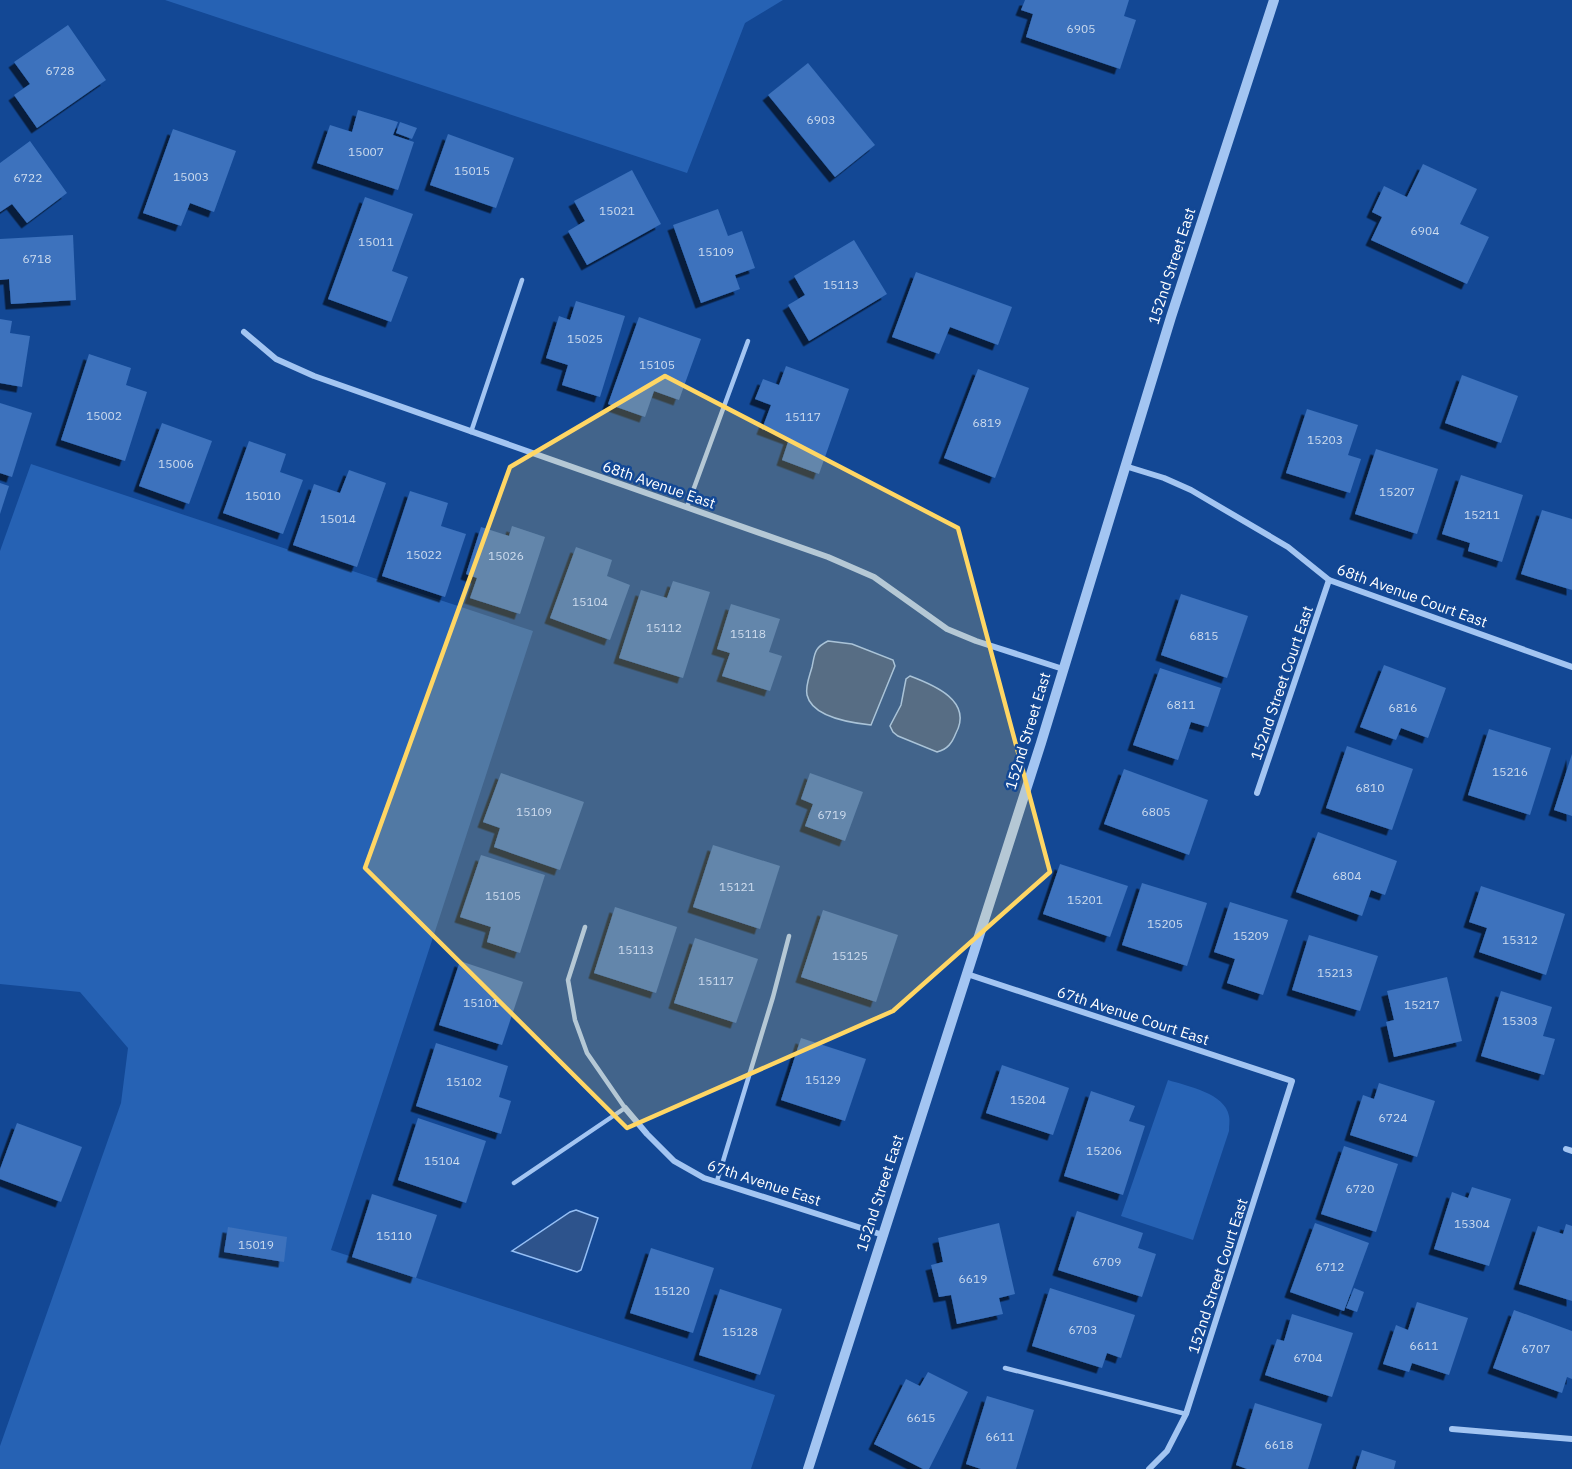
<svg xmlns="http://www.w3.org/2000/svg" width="1572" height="1469" font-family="'IBM Plex Sans',sans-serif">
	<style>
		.green { fill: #2662b4 }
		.water { fill: #2d538c; stroke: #95bff5; stroke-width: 1.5 }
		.building { fill: #3c72bd; filter: url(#shadow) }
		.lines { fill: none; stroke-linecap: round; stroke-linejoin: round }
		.service { stroke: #a3c5f2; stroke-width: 4.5 }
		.minor { stroke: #a3c5f2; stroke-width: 6 }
		.tertiary { stroke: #a3c5f2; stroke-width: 10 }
		.marked { fill: #ffd664; fill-opacity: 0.2; stroke: #ffd664; stroke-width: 4.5; stroke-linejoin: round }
		.labels { text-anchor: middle; stroke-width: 5; stroke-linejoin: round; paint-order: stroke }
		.number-label { font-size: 12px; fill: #cedcee }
		.street-label { font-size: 15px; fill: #fff; stroke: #134895 }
	</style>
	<defs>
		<filter id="shadow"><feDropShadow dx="-5.5" dy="5.5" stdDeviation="0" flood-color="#0009"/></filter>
	</defs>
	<rect width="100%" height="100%" fill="#134895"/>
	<g class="green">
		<polygon points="165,0 783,0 745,23 687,173"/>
		<polygon points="31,464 533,631 331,1250 775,1395 751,1469 0,1469 0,1446 121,1103 128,1048 80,992 0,984 0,551"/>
		<path d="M1168,1080C1187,1086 1225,1093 1229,1116C1230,1120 1229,1126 1229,1131L1193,1240L1121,1216Z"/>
	</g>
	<g class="water">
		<path d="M828,641L852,644L893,660L895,666L871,725C852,723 812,717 807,695C805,686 810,675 812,667C815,653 814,648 828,641Z"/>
		<path d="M910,676C934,685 973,701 956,733C952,743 948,749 937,752L898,736L893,732L890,726L901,705L906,679Z"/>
		<polygon points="576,1210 598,1218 581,1270 577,1272 512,1251 570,1212"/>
	</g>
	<g class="building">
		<polygon points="1025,0 1129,0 1124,16 1136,20 1120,69 1026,37 1033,14 1021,10"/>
		<polygon points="68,25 106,80 37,128 14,95 30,84 14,62"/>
		<polygon points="808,63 875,145 835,177 768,95"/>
		<polygon points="358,110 398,122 393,135 414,142 398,190 317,163 330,125 352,132"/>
		<polygon points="400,122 417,128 412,139 396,133"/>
		<polygon points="173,129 236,151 214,212 190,203 181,226 143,213"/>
		<polygon points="448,134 514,158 496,208 430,185"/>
		<polygon points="30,141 67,193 27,223 12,204 0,212 0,163"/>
		<polygon points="1423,164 1477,189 1460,224 1489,237 1467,284 1371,240 1382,217 1372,212 1384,186 1407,197"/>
		<polygon points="632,170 661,224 587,265 568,231 585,221 574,201"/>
		<polygon points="365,197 413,214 392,271 408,277 391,322 328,299"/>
		<polygon points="718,209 728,236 742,231 755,268 735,275 740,289 701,303 673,225"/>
		<polygon points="73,235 76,300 11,304 9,279 0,280 0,239"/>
		<polygon points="854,240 887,294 809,341 788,305 805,295 794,276"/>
		<polygon points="916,272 1012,307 998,345 950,327 939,354 892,337"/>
		<polygon points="576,301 625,316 600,397 562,385 568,365 546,358 559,316 570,320"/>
		<polygon points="639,317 701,339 679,400 654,391 645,417 608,404"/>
		<polygon points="0,319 12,321 10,333 30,336 22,387 0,383"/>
		<polygon points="89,354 131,368 126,385 147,392 125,461 61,440"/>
		<polygon points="786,366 849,389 819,474 782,460 789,439 762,429 771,405 755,399 763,379 779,385"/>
		<polygon points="978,369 1029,388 995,478 944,458"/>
		<polygon points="1462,375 1518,396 1501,443 1445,423"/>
		<polygon points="0,403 32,413 12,477 0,473"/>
		<polygon points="1307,409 1358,425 1348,455 1361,459 1350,493 1286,473"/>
		<polygon points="162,423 212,441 189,504 139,486"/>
		<polygon points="249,441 286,454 280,472 303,480 283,534 223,513"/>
		<polygon points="1376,449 1438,469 1417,534 1355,514"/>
		<polygon points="349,470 386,483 357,567 293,545 314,484 340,493"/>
		<polygon points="1461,475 1523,495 1502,562 1468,551 1470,543 1442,534"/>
		<polygon points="0,483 9,486 0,514"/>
		<polygon points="410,491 448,503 441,526 466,534 445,597 382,576"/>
		<polygon points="1542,510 1572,519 1572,590 1521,574"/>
		<polygon points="512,526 545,537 520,614 470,598 477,578 466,574 481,527 509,536"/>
		<polygon points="576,547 612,560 607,576 630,585 610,640 550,618"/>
		<polygon points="673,581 710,592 683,678 619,658 641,590 667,598"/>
		<polygon points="1181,594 1248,616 1227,678 1161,655"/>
		<polygon points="731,604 780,619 769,652 782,656 770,691 722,676 730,653 717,649"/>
		<polygon points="1384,665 1446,688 1428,738 1401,728 1396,740 1360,727"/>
		<polygon points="1160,668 1221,688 1208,727 1191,722 1178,760 1133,745"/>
		<polygon points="1489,729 1551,748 1530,815 1468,795"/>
		<polygon points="1347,746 1413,769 1392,830 1326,808"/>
		<polygon points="1572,754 1572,816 1554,810"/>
		<polygon points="1124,769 1208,800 1189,855 1104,824"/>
		<polygon points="501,773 584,802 560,870 494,847 500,828 483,822"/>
		<polygon points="810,773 863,792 845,841 805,826 813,804 801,799"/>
		<polygon points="1318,832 1397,861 1385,895 1371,890 1362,916 1296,892"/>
		<polygon points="713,845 780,866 760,929 693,907"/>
		<polygon points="481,855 545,875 520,953 487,942 491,927 460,917"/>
		<polygon points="1060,864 1128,886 1110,937 1043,914"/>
		<polygon points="1142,883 1207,903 1187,966 1122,945"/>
		<polygon points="1481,886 1565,914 1546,975 1479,952 1487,928 1469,922"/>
		<polygon points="1230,902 1288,920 1263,995 1227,983 1235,959 1214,952"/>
		<polygon points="615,907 677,927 656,993 594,973"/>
		<polygon points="823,910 898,935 876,1002 801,977"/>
		<polygon points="1309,935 1378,956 1360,1011 1292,990"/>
		<polygon points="695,938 758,959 736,1023 674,1003"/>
		<polygon points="460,961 523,982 502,1045 439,1025"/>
		<polygon points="1447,977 1462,1041 1394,1057 1386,1022 1394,1020 1387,991"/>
		<polygon points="1501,991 1552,1007 1543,1036 1555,1039 1544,1075 1481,1056"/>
		<polygon points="801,1038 866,1059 845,1121 781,1100"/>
		<polygon points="436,1043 508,1066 499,1097 511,1101 501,1134 416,1106"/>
		<polygon points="1002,1065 1069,1088 1053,1135 986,1113"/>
		<polygon points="1379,1083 1435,1101 1417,1157 1350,1135 1363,1095 1374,1099"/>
		<polygon points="1091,1091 1135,1106 1129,1121 1145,1126 1123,1195 1064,1176"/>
		<polygon points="418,1118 486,1141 466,1203 398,1180"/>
		<polygon points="17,1123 82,1147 61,1202 0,1179 0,1169"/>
		<polygon points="1344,1146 1398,1164 1376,1232 1321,1214"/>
		<polygon points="1472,1187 1511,1199 1489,1266 1434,1249 1452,1192 1468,1198"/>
		<polygon points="372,1194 437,1215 416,1278 352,1257"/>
		<polygon points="1077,1211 1143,1233 1138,1248 1156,1254 1142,1297 1058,1270"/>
		<polygon points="999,1223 1015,1294 999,1298 1003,1314 957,1324 951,1295 939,1297 931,1265 943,1262 938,1238"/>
		<polygon points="1315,1223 1369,1243 1344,1311 1290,1292"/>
		<polygon points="1566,1224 1572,1226 1572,1301 1519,1284 1538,1226 1563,1234"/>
		<polygon points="228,1227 287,1237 284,1262 224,1252"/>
		<polygon points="651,1248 714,1268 693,1333 630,1313"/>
		<polygon points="1050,1288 1135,1315 1121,1358 1107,1353 1102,1368 1032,1346"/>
		<polygon points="1354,1288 1364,1292 1357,1312 1346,1308"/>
		<polygon points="720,1289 782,1309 760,1375 699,1355"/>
		<polygon points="1417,1302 1468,1318 1449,1375 1412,1363 1409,1372 1383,1364 1396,1325 1408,1330"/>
		<polygon points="1514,1310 1572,1331 1572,1379 1567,1377 1562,1393 1493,1368"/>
		<polygon points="1292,1314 1353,1333 1332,1397 1265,1375 1277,1339 1284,1341"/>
		<polygon points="928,1372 968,1392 929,1469 923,1469 874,1444 906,1379 920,1386"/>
		<polygon points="987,1396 1034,1410 1016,1469 981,1469 966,1464"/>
		<polygon points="1255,1403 1322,1424 1308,1469 1247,1469 1236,1465"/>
		<polygon points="1362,1450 1396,1461 1394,1469 1356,1469"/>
	</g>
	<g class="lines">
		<g class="service">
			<polyline points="471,432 522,280"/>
			<polyline points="687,507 748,341"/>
			<polyline points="717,1181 773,997 789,936"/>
			<polyline points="514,1183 625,1108 587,1053 575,1020 568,980 585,927"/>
			<polyline points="1005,1368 1186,1414"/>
		</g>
		<g class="minor">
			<polyline points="244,332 276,359 314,376 828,557 874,577 947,629 976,641 1063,669"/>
			<polyline points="1125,466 1164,478 1191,490 1288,547 1329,580 1572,667"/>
			<polyline points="1257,793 1329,580"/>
			<polyline points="967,974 1292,1081 1186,1414 1167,1451 1149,1469"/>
			<polyline points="625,1108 647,1134 674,1161 704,1178 883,1235"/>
			<polyline points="1566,1149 1572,1151"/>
			<polyline points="1452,1429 1572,1439"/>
		</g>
		<polyline class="tertiary" points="808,1469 1041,743 1171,317 1274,0"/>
	</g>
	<path class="marked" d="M665,376L958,528L1050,872L893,1011L627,1128L365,868L510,467Z"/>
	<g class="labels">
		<g class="number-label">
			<text x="1081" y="33">6905</text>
			<text x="60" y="75">6728</text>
			<text x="821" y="124">6903</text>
			<text x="366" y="156">15007</text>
			<text x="472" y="175">15015</text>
			<text x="191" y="181">15003</text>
			<text x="28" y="182">6722</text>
			<text x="617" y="215">15021</text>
			<text x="1425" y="235">6904</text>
			<text x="376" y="246">15011</text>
			<text x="716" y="256">15109</text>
			<text x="37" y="263">6718</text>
			<text x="841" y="289">15113</text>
			<text x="585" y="343">15025</text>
			<text x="657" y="369">15105</text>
			<text x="104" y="420">15002</text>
			<text x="803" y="421">15117</text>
			<text x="987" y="427">6819</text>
			<text x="1325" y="444">15203</text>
			<text x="176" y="468">15006</text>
			<text x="1397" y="496">15207</text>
			<text x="263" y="500">15010</text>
			<text x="1482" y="519">15211</text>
			<text x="338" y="523">15014</text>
			<text x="424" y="559">15022</text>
			<text x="506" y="560">15026</text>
			<text x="590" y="606">15104</text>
			<text x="664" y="632">15112</text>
			<text x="748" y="638">15118</text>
			<text x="1204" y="640">6815</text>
			<text x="1181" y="709">6811</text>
			<text x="1403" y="712">6816</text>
			<text x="1510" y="776">15216</text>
			<text x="1370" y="792">6810</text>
			<text x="534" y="816">15109</text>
			<text x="1156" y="816">6805</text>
			<text x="832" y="819">6719</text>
			<text x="1347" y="880">6804</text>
			<text x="737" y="891">15121</text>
			<text x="503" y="900">15105</text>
			<text x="1085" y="904">15201</text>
			<text x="1165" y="928">15205</text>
			<text x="1251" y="940">15209</text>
			<text x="1520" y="944">15312</text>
			<text x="636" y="954">15113</text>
			<text x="850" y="960">15125</text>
			<text x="1335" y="977">15213</text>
			<text x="716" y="985">15117</text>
			<text x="481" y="1007">15101</text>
			<text x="1422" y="1009">15217</text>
			<text x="1520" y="1025">15303</text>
			<text x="823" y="1084">15129</text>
			<text x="464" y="1086">15102</text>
			<text x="1028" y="1104">15204</text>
			<text x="1393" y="1122">6724</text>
			<text x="1104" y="1155">15206</text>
			<text x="442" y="1165">15104</text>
			<text x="1360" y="1193">6720</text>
			<text x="1472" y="1228">15304</text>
			<text x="394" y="1240">15110</text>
			<text x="256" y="1249">15019</text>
			<text x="1107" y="1266">6709</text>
			<text x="1330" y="1271">6712</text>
			<text x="973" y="1283">6619</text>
			<text x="672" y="1295">15120</text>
			<text x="1083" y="1334">6703</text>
			<text x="740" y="1336">15128</text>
			<text x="1424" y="1350">6611</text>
			<text x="1536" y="1353">6707</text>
			<text x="1308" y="1362">6704</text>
			<text x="921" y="1422">6615</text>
			<text x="1000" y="1441">6611</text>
			<text x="1279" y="1449">6618</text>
		</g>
		<g class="street-label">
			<text transform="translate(1172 266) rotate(-72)" y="5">152nd Street East</text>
			<text transform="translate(659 485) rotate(19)" y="5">68th Avenue East</text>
			<text transform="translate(1412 596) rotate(20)" y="5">68th Avenue Court East</text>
			<text transform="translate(1282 683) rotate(-71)" y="5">152nd Street Court East</text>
			<text transform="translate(1028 731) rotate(-73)" y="5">152nd Street East</text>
			<text transform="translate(1133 1016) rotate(18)" y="5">67th Avenue Court East</text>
			<text transform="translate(764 1183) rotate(18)" y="5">67th Avenue East</text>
			<text transform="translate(880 1193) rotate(-72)" y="5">152nd Street East</text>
			<text transform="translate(1218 1276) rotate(-72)" y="5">152nd Street Court East</text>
		</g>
	</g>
</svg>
